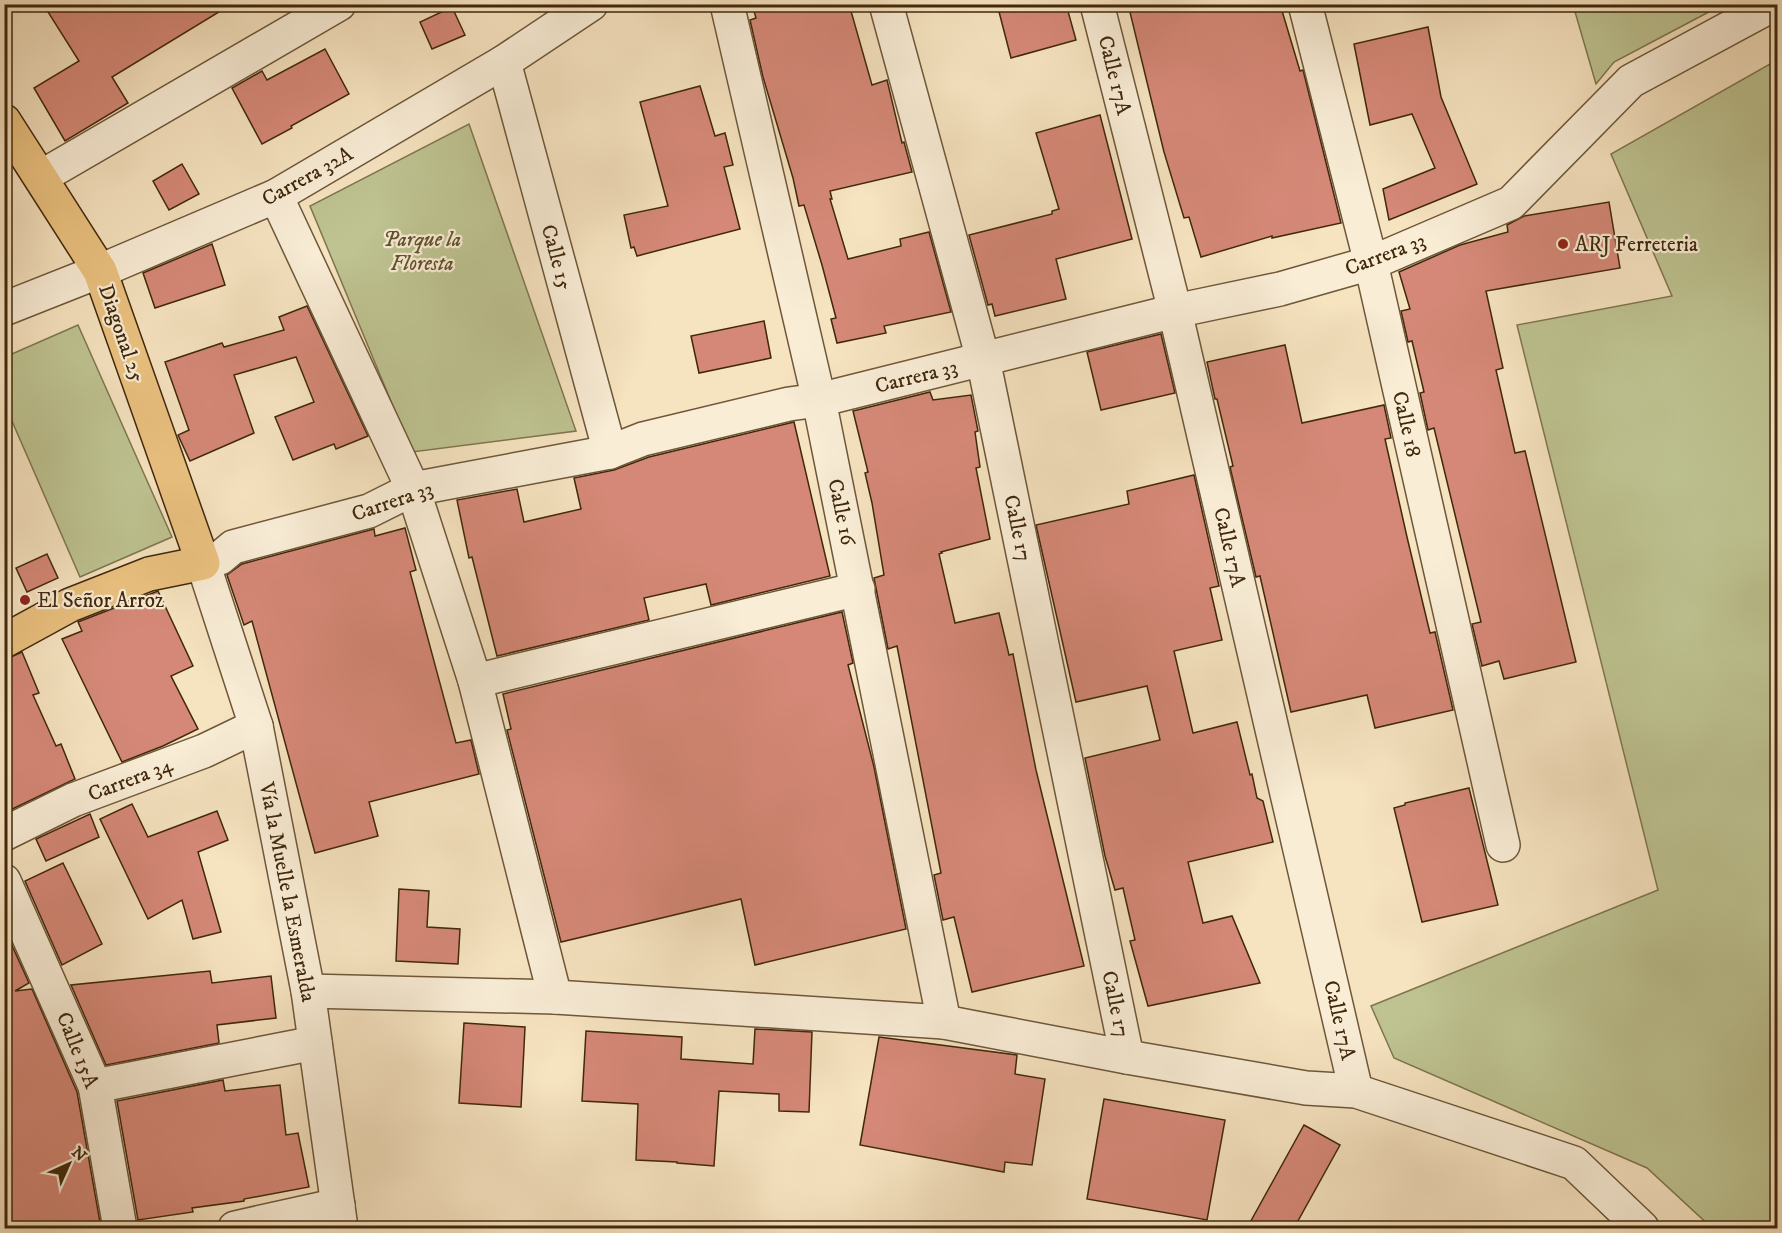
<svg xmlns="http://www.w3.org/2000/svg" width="1782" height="1233" font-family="'IM FELL DW Pica',serif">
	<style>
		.green { fill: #bec391; stroke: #7f764e; stroke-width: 1.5 }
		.building { fill: #d58877; stroke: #40280c; stroke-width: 1.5 }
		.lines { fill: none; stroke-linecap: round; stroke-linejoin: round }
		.minor-casing { stroke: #6e5739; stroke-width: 36 }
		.major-casing { stroke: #40280c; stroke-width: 36 }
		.minor { stroke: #f9edd6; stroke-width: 33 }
		.major { stroke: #ebc280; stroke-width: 33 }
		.poi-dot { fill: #8f2418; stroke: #f9edd6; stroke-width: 2 }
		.labels { text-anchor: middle; stroke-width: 4.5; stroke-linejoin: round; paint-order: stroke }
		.street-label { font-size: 21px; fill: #40280c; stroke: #f9edd6 }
		.park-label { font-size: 21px; font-style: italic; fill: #604f2d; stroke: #f9edd6 }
		.poi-label { font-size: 21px; fill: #40280c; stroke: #f9edd6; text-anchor: start }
	</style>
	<rect width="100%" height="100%" fill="#f6e3c0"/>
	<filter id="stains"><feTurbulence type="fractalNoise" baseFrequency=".00333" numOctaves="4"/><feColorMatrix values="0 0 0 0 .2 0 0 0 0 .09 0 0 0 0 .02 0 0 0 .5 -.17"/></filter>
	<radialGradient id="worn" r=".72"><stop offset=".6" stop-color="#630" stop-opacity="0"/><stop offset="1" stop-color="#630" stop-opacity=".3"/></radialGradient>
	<g class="green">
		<polygon points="1573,5 1573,4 1722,5 1614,62 1596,84"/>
		<polygon points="1777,60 1777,1228 1712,1228 1647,1168 1394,1058 1371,1006 1658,890 1517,325 1672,296 1611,154"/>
		<polygon points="469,124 576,431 412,452 310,206"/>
		<polygon points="78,325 172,537 80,577 5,405 5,357"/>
	</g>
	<g class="building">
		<polygon points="43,4 232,4 112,77 128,103 65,141 34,88 79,61"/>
		<polygon points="752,4 849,4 872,85 887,80 902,143 904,142 912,172 830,191 832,199 830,199 848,259 901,246 900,239 929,232 951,312 884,326 886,333 837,343 831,319 836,318 822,265 804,205 799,206 793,178 763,77 750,20 756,18"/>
		<polygon points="997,4 1066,4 1076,40 1011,58"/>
		<polygon points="1128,4 1280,4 1300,71 1303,70 1341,223 1272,238 1272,236 1201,257 1189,217 1184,218 1164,152"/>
		<polygon points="452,7 465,35 432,49 420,22"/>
		<polygon points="1428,27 1441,97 1477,184 1389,220 1383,189 1435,168 1412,114 1370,125 1354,44"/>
		<polygon points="325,49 349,94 291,126 292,128 262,144 232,88 262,71 267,80"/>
		<polygon points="700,86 715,136 725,133 733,165 724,167 740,229 637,256 634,247 631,248 624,215 668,206 640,102"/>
		<polygon points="1100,115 1132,239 1056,259 1066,299 995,316 992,304 988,305 969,235 1052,214 1052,211 1059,209 1036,133"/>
		<polygon points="182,164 199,194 169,210 153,181"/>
		<polygon points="1609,202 1620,268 1486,291 1503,368 1496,370 1515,453 1525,451 1576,662 1504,679 1499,661 1482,666 1472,624 1481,622 1434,428 1428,430 1420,393 1424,392 1412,341 1408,342 1401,311 1410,309 1399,272 1460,245 1508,232 1507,225 1524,216"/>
		<polygon points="212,244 225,285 155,308 143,273"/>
		<polygon points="307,306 368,436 336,449 334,444 293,460 275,417 314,402 296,357 234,375 254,433 190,461 178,435 189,430 165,362 222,343 224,347 284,330 279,317"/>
		<polygon points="764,321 771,358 699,373 691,336"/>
		<polygon points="1161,334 1175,393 1101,410 1087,352"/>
		<polygon points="1285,345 1302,423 1384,405 1391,438 1385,439 1407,537 1430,633 1435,632 1453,710 1375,728 1367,695 1291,712 1260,576 1256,577 1230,467 1233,466 1217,399 1215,399 1207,362"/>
		<polygon points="930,392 933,400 971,395 978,431 975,432 980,467 976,468 990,539 941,552 942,553 939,554 955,623 999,613 1009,655 1013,654 1036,770 1084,966 972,992 954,917 943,920 934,875 941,873 897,646 888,649 874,578 884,575 872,503 865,473 868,472 853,411"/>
		<polygon points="794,422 830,576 711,605 706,584 644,598 649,620 497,656 472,557 469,558 457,500 517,489 524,522 581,509 574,478 614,470 649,457"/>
		<polygon points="1194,475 1219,586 1210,588 1222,640 1174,651 1193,733 1237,722 1250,775 1252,774 1257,798 1263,801 1273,842 1188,862 1203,923 1232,916 1260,983 1148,1006 1130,941 1135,940 1123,888 1115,890 1105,856 1085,758 1160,740 1147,686 1076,702 1036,525 1129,504 1127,491"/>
		<polygon points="405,528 416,570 410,572 456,743 471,740 479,774 369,802 378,836 315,853 252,621 244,625 227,575 242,564 374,529 375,536"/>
		<polygon points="47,554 58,578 27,592 16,568"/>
		<polygon points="158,591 193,666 171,676 198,729 163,746 122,762 62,639 82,631 78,622"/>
		<polygon points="842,612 853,663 848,665 874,767 906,929 755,965 741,899 561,942 507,730 511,729 503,694"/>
		<polygon points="22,652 39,693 33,695 56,746 61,744 75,779 4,813 4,660"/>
		<polygon points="1469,788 1498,905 1422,922 1394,808 1405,805 1405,803"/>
		<polygon points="132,804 148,837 217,811 228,840 198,852 221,932 193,939 182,900 148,919 100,819"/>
		<polygon points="90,814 99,837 46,861 36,839"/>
		<polygon points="63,863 102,944 62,965 25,881"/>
		<polygon points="399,889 429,891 427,927 460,929 458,964 396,961"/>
		<polygon points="4,928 29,983 15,991 32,989 77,1092 101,1228 4,1228"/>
		<polygon points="210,971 212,983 271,976 276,1018 217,1025 219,1043 106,1065 71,985"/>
		<polygon points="464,1023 525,1027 521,1107 459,1103"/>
		<polygon points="755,1029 812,1032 809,1112 779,1111 779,1094 719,1091 714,1166 677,1163 677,1162 636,1160 638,1104 582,1101 586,1031 682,1037 681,1059 753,1064"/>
		<polygon points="879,1037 1017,1055 1015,1074 1045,1079 1032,1165 1005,1162 1004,1172 860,1145"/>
		<polygon points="223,1080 225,1091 280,1085 286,1135 298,1133 309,1187 244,1199 244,1201 192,1208 193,1212 138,1220 117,1101"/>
		<polygon points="1104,1099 1225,1120 1207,1220 1087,1199"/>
		<polygon points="1304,1125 1340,1145 1294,1228 1247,1228"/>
	</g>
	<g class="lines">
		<g class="minor-casing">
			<g id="minor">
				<polyline points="727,4 819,400 944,1022"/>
				<polyline points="886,4 983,359 1127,1057"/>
				<polyline points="1097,4 1175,311 1356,1091"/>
				<polyline points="1305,4 1371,263 1503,845"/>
				<polyline points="504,62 610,452"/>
				<polyline points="41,177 339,4"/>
				<polyline points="276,196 413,489 475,681 555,997"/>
				<polyline points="4,309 100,271 276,196 504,62 591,4"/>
				<polyline points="475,681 858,589"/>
				<polyline points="4,834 73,800 204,751 256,726"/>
				<polyline points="4,881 95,1086 120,1228"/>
				<polyline points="308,991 555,997 944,1022 1127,1057 1306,1088 1356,1091 1574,1163 1642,1228"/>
				<polyline points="95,1086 315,1043"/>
				<polyline points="235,1228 338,1205"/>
				<polyline points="341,1228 308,991 256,726 203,563 220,558 233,547 369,511 413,489 610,452 643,439 789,404 819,400 1175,311 1280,289 1371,263 1511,203 1631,81 1774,4"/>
			</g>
		</g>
		<g class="major-casing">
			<polyline id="major" points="4,121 100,271 203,563 149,574 70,605 4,641"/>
		</g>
		<use href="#minor" class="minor"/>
		<use href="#major" class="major"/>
	</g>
	<g class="poi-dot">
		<circle cx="1563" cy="244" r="6"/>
		<circle cx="25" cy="600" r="6"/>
	</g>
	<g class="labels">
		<g class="street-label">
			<text transform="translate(1115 75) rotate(76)" y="7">Calle 17A</text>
			<text transform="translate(307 176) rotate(-29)" y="7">Carrera 32A</text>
			<text transform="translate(1385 254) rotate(-21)" y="7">Carrera 33</text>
			<text transform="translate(557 257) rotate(75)" y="7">Calle 15</text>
			<text transform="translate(122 333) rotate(71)" y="7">Diagonal 25</text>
			<text transform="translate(916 376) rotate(-14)" y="7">Carrera 33</text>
			<text transform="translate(1407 424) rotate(77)" y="7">Calle 18</text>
			<text transform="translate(392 501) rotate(-19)" y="7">Carrera 33</text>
			<text transform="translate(842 512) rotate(78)" y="7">Calle 16</text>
			<text transform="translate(1018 528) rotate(78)" y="7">Calle 17</text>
			<text transform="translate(1230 547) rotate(77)" y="7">Calle 17A</text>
			<text transform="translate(130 779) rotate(-21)" y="7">Carrera 34</text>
			<text transform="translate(288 892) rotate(79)" y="7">Vía la Muelle la Esmeralda</text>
			<text transform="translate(1116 1004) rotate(78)" y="7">Calle 17</text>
			<text transform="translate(1340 1020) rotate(77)" y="7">Calle 17A</text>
			<text transform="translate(78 1050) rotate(68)" y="7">Calle 15A</text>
		</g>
		<g class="park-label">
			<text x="422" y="246">Parque la<tspan x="422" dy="24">Floresta</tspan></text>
		</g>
		<g class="poi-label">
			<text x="1575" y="251">ARJ Ferreteria</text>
			<text x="37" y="607">El Señor Arroz</text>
		</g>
	</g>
	<rect width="1782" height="1233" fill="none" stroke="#f6e3c0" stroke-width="24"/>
	<rect x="6" y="6" width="1770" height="1221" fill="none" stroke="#40280c" stroke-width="3"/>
	<rect x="12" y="12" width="1758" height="1209" fill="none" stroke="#40280c" stroke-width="1.5"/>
	<g transform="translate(69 1164) rotate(45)" stroke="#f9edd6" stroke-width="4.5" paint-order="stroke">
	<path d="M0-4.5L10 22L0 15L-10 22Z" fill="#40280c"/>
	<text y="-9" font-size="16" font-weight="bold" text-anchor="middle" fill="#40280c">N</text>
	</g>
	<rect width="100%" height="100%" filter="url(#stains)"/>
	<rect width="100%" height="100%" fill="url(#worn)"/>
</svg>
